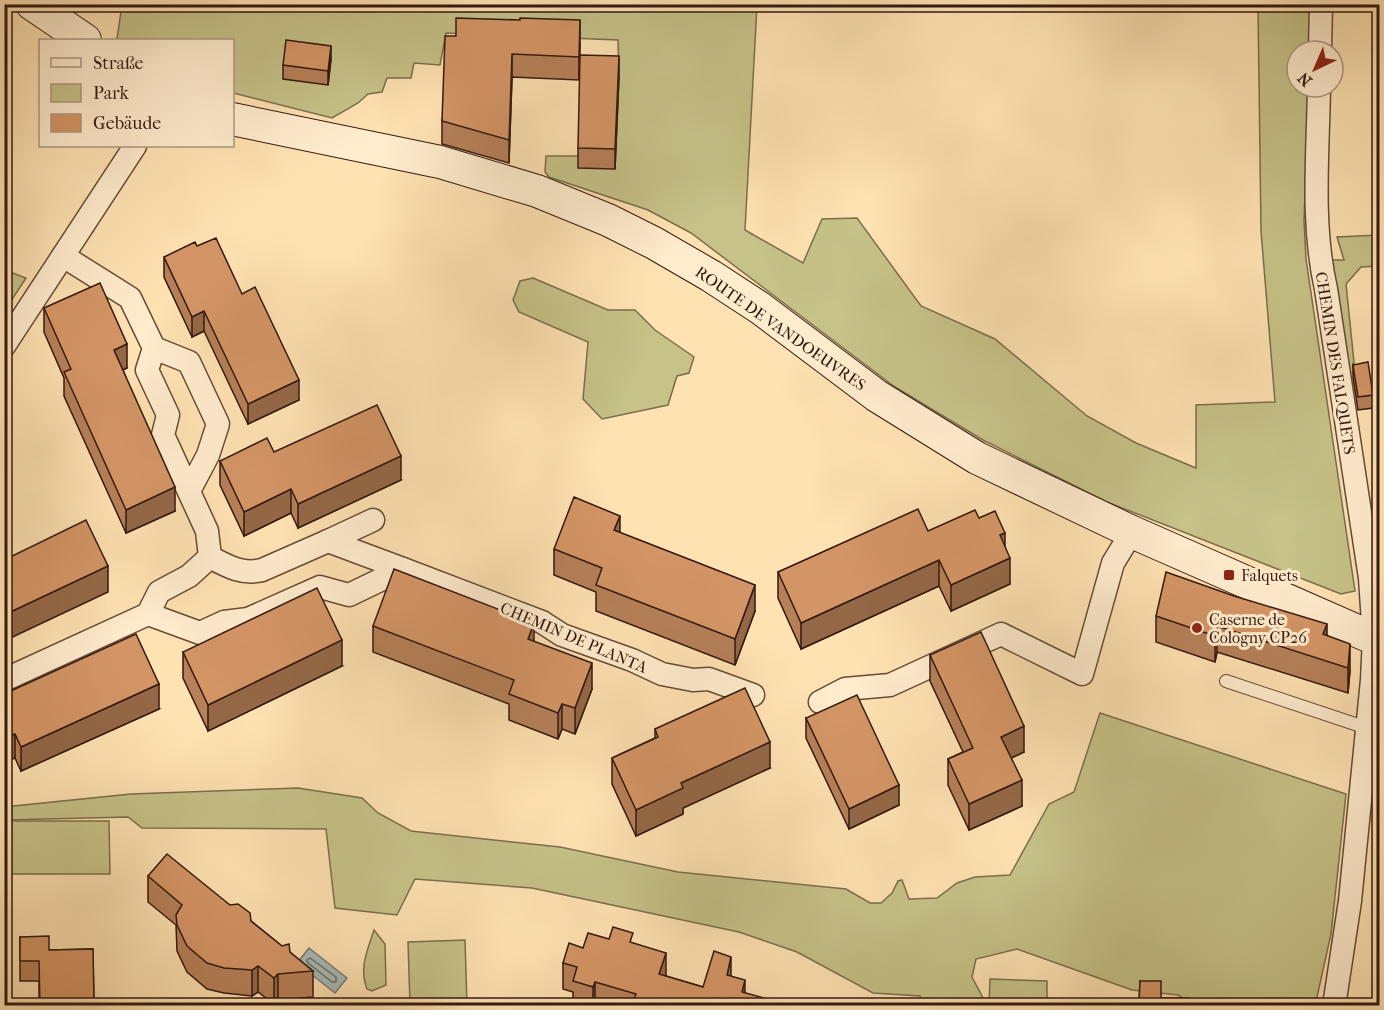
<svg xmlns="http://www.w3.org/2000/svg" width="1384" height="1010" font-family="'IM FELL French Canon',serif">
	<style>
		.green { fill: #c6c288; stroke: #7c6e4c; stroke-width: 1.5 }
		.water { fill: #a6bab8; stroke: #787a75; stroke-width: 1.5 }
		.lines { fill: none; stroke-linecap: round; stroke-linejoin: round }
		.shore { stroke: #6c6a64; stroke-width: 1.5 }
		.lane-casing { stroke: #664b38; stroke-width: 14 }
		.street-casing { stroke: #664b38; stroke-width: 25 }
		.secondary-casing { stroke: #331910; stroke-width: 34 }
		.lane { stroke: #ffeccd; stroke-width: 12 }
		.street { stroke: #ffeccd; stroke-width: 22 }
		.secondary { stroke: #ffeccd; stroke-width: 32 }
		.wall { fill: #b68058; stroke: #331910; stroke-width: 1.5 }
		.shaded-wall { fill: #946847; stroke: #331910; stroke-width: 1.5 }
		.building { fill: #d49566; stroke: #331910; stroke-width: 1.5 }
		.poi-dot { fill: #8f2418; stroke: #ffeccd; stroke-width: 2 }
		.labels { text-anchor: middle; stroke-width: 6; stroke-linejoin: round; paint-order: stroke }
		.street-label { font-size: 16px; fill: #331910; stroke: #ffeccd }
		.poi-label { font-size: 16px; fill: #331910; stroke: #ffeccd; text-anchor: start }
	</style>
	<rect width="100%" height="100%" fill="#ffe2b2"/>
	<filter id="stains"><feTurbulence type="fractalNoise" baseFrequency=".00333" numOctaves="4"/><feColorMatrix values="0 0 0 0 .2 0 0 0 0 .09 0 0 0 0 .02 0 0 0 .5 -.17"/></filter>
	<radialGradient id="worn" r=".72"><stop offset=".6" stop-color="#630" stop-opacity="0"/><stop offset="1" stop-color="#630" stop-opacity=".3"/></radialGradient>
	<g class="green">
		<polygon points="122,5 757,5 745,230 803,263 822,219 857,218 921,306 995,339 1087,416 1136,443 1196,468 1196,405 1275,402 1261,231 1258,5 1312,5 1310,51 1297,51 1297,87 1309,87 1304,221 1306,259 1355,591 1341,594 1107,502 983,440 895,387 691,233 648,210 549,177 545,172 546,156 578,156 619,76 618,40 446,33 440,65 414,63 411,78 387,78 382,92 368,94 358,103 332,118 233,93 232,40 119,40 117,39"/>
		<polygon points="1379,235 1379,266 1361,267 1346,284 1355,372 1349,373 1332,260 1344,260 1337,237"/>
		<polygon points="5,270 26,278 5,310 4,270"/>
		<polygon points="533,278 608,310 635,310 655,330 694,357 689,373 677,376 668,405 602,419 583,399 588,342 519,312 513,300 520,281"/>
		<polygon points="1100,713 1346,794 1331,934 1315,1006 1194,1005 1178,995 1132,990 1017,949 976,959 972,977 983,998 983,1005 923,1005 920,996 873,993 797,952 739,932 532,888 415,879 397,915 335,908 326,829 142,828 128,817 5,820 4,807 131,794 298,788 362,798 378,813 411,831 560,847 678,872 846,889 870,903 881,903 892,893 898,881 902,880 909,899 937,898 957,883 975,877 1010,875 1049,804 1074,792"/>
		<polygon points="5,821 109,821 110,874 5,874"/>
		<path d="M374,930L385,944L386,985L372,991L367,989C359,969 367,951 374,930Z"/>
		<polygon points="465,940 467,1005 410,1005 408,942"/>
		<polygon points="990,979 1047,981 1047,1005 989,1005"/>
	</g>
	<polygon class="water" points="309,948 347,978 335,993 297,963"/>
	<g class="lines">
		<polygon class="shore" points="310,958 336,977 336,982 332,982 308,963 307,960"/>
		<g class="lane-casing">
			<polyline id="lane" points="1226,681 1367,728"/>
		</g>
		<g class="street-casing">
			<g id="street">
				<polyline points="1320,51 1321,4"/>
				<path d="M1319,87C1318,154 1311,223 1326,289L1370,578L1374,638L1372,680L1350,901L1334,1006"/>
				<polyline points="63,256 130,298 154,348 147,370 168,415 163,435 207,531 210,557"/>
				<polyline points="4,346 135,146"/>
				<polyline points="154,348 189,362 218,424 208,455 189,491"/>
				<polyline points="328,541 373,520"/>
				<path d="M148,614L159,592L189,576L210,557C227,566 242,575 262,570L328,541L403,569"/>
				<polyline points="4,680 148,614 200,633 224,622 248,619 320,587 349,595 403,569 542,622 562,635 632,660 662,674 693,680 709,679 753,695"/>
				<polyline points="820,702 845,689 890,685 1001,634 1082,674 1113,563 1132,532"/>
			</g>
		</g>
		<g class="secondary-casing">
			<g id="secondary">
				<polyline points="32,4 85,40"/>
				<polyline points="232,119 440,162 537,191 608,220 654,243 711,276 760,308 877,396 977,458 1132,532 1380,641"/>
			</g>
		</g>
		<use href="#lane" class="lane"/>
		<use href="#street" class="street"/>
		<use href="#secondary" class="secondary"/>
	</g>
	<g class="wall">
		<polygon points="520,20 580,44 579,80 512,77 509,163 442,144 442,121 456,36"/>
		<polygon points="331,59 328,85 283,79 283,65"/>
		<polygon points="619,76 615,169 578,168 578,148"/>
		<polygon points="197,246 242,294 299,400 248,424 204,331 192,337 164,277 164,257"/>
		<polygon points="44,308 127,368 123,370 175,511 126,533 64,396 64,378 44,332"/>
		<polygon points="1353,365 1373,395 1373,408 1358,410 1353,378"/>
		<polygon points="274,452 401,480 298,528 291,513 244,536 220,485 220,461"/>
		<polygon points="979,518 1005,546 1010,584 951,611 939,586 801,649 778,598 778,572"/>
		<polygon points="620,533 755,611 735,665 596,611 596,592 554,575 554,549"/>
		<polygon points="1156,616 1327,635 1350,670 1348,693 1217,652 1215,662 1156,642"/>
		<polygon points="373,626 534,641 592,689 575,734 562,729 558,739 509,720 509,704 373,652"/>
		<polygon points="183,652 342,666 208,731 183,678"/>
		<polygon points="930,655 1024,752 1011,758 1022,806 969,830 948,785 948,759 963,752 930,681"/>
		<polygon points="4,694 159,709 21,771 15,758"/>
		<polygon points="806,718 899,805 849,829 806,738"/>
		<polygon points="655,729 770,768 683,808 683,814 636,836 612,784 612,758 655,738"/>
		<polygon points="148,876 251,921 313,971 313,997 278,1000 274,1004 258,992 252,996 224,993 207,989 187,972 177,951 176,925 148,902"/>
		<polygon points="20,937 49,950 93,949 94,1005 39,1005 39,981 20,981"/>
		<polygon points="633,943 666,976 703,987 731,976 745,993 764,1005 573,1005 573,992 563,989 563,963 583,948"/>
		<polygon points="1140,981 1161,998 1188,1005 1139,1005"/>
	</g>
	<g class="shaded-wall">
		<polygon points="580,20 580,44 579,80 579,57"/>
		<polygon points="331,46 331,59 328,85 328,71"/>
		<polygon points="512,54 512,77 509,163 509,140"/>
		<polygon points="619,56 619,76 615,169 615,149"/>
		<polygon points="204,311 204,331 192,337 192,317"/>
		<polygon points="127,344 127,368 114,374 114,350"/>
		<polygon points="299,380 299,400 248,424 248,404"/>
		<polygon points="401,456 401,480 298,528 298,504"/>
		<polygon points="175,487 175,511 126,533 126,510"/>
		<polygon points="291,489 291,513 244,536 244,512"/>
		<polygon points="620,516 620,541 614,530"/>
		<polygon points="1005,533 1005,559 1000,535"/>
		<polygon points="1010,558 1010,584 951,611 951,585"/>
		<polygon points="939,560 939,586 801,649 801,623"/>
		<polygon points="108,566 108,592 4,641 4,615"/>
		<polygon points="755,585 755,611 735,665 735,639"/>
		<polygon points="534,623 534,649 528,639"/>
		<polygon points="1327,624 1327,650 1323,634"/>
		<polygon points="1217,626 1217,652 1215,662 1215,636"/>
		<polygon points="342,640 342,666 208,731 208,705"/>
		<polygon points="1350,644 1350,670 1348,693 1348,668"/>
		<polygon points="592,663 592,689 575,734 575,708"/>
		<polygon points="159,684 159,709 21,771 21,747"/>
		<polygon points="562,704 562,729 558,739 558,713"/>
		<polygon points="1024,726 1024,752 1001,763 1001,737"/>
		<polygon points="15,734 15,758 4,763 4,738"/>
		<polygon points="770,742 770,768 683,808 683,814 636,836 636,810 681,783"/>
		<polygon points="1022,780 1022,806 969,830 969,804"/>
		<polygon points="899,785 899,805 849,829 849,809"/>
		<polygon points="666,953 666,979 659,974"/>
		<polygon points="731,957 731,983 727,975"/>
		<polygon points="258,966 258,992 252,996 252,970"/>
		<polygon points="278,974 278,1000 274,1004 274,978"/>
		<polygon points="745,980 745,1005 742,992"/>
		<polygon points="595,982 595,1005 593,1005 593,987"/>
	</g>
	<g class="building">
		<polygon points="456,18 520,20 520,18 580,20 579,57 512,54 509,140 442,121 445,36 456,36"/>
		<polygon points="286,40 331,46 328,71 283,65"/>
		<polygon points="580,55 619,56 615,149 578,148"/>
		<polygon points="216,238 242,294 255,287 299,380 248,404 204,311 192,317 164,257 195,242 197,246"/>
		<polygon points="100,283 127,344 114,350 175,487 126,510 64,372 71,369 44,308"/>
		<polygon points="1368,362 1373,395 1358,397 1353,365"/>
		<polygon points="377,405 401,456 298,504 291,489 244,512 220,461 267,438 274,452"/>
		<polygon points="574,497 620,516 614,530 755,585 735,639 596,585 602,568 554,549"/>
		<polygon points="918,509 928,531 975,510 979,518 995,511 1005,533 1000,535 1010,558 951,585 939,560 801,623 778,572"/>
		<polygon points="86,520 108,566 4,615 4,560"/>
		<polygon points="394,569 534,623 528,639 592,663 575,708 562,704 558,713 509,694 514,680 373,626"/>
		<polygon points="1166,572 1234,596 1327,624 1323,634 1350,644 1348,668 1217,626 1215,636 1156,616"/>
		<polygon points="317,588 342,640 208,705 183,652"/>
		<polygon points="981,632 1024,726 1001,737 1022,780 969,804 948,759 973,748 930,655"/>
		<polygon points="136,634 159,684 21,747 15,734 4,738 4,694"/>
		<polygon points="745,688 770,742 681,783 683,788 636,810 612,758 658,737 655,729"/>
		<polygon points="857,695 899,785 849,809 806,718"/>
		<polygon points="167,854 230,905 238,904 250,913 251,921 282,946 289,944 290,952 313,971 278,974 274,978 258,966 252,970 224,968 207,963 187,946 177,925 176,915 182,905 148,876"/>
		<polygon points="613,927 633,933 630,942 666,953 659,974 703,987 714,951 731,957 727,975 745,980 742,992 764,998 762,1005 632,1005 636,994 595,982 593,987 573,981 577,967 563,963 569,943 583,948 588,933 609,939"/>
		<polygon points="49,936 49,950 93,949 94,1003 66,1003 66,1005 40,1005 39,961 20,961 20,937"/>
		<polygon points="1140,981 1161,981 1161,998 1188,998 1188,1005 1157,1005 1157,1004 1139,1004"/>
	</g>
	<g class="poi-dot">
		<rect x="1223" y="569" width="12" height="12" rx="3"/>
		<circle cx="1197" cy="628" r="6"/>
	</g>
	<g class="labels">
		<g class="street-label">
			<text transform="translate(781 328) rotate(35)" y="6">ROUTE DE VANDOEUVRES</text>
			<text transform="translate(1336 363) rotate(81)" y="6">CHEMIN DES FALQUETS</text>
			<text transform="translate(574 637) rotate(23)" y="6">CHEMIN DE PLANTA</text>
		</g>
		<g class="poi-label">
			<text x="1241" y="581">Falquets</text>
			<text x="1209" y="625">Caserne de<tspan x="1209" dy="18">Cologny CP26</tspan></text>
		</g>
	</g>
	<rect width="1384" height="1010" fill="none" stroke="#ffe2b2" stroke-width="24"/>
	<rect x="6" y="6" width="1372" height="998" fill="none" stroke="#331910" stroke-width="3"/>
	<rect x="12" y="12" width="1360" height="986" fill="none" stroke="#331910" stroke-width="1.5"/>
	<rect x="39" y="39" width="195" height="108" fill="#ffeccd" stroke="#ad9881" stroke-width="1.5"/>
	<rect x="51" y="58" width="30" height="9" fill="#ffeccd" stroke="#ad9881" stroke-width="1.5"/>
	<text x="93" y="69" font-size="18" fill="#331910">Straße</text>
	<rect x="51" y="84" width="30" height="18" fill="#c6c288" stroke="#ad9881" stroke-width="1.5"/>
	<text x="93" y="99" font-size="18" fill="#331910">Park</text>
	<rect x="51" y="114" width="30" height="18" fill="#d49566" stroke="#ad9881" stroke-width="1.5"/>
	<text x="93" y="129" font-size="18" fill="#331910">Gebäude</text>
	<g transform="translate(1315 69) rotate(224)"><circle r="28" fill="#ffeccd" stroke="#ad9881" stroke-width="1.5"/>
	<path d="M0-4.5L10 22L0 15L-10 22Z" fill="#8f2418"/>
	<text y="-9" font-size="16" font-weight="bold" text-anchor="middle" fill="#331910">N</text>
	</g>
	<rect width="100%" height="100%" filter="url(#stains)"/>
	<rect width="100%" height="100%" fill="url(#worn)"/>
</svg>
